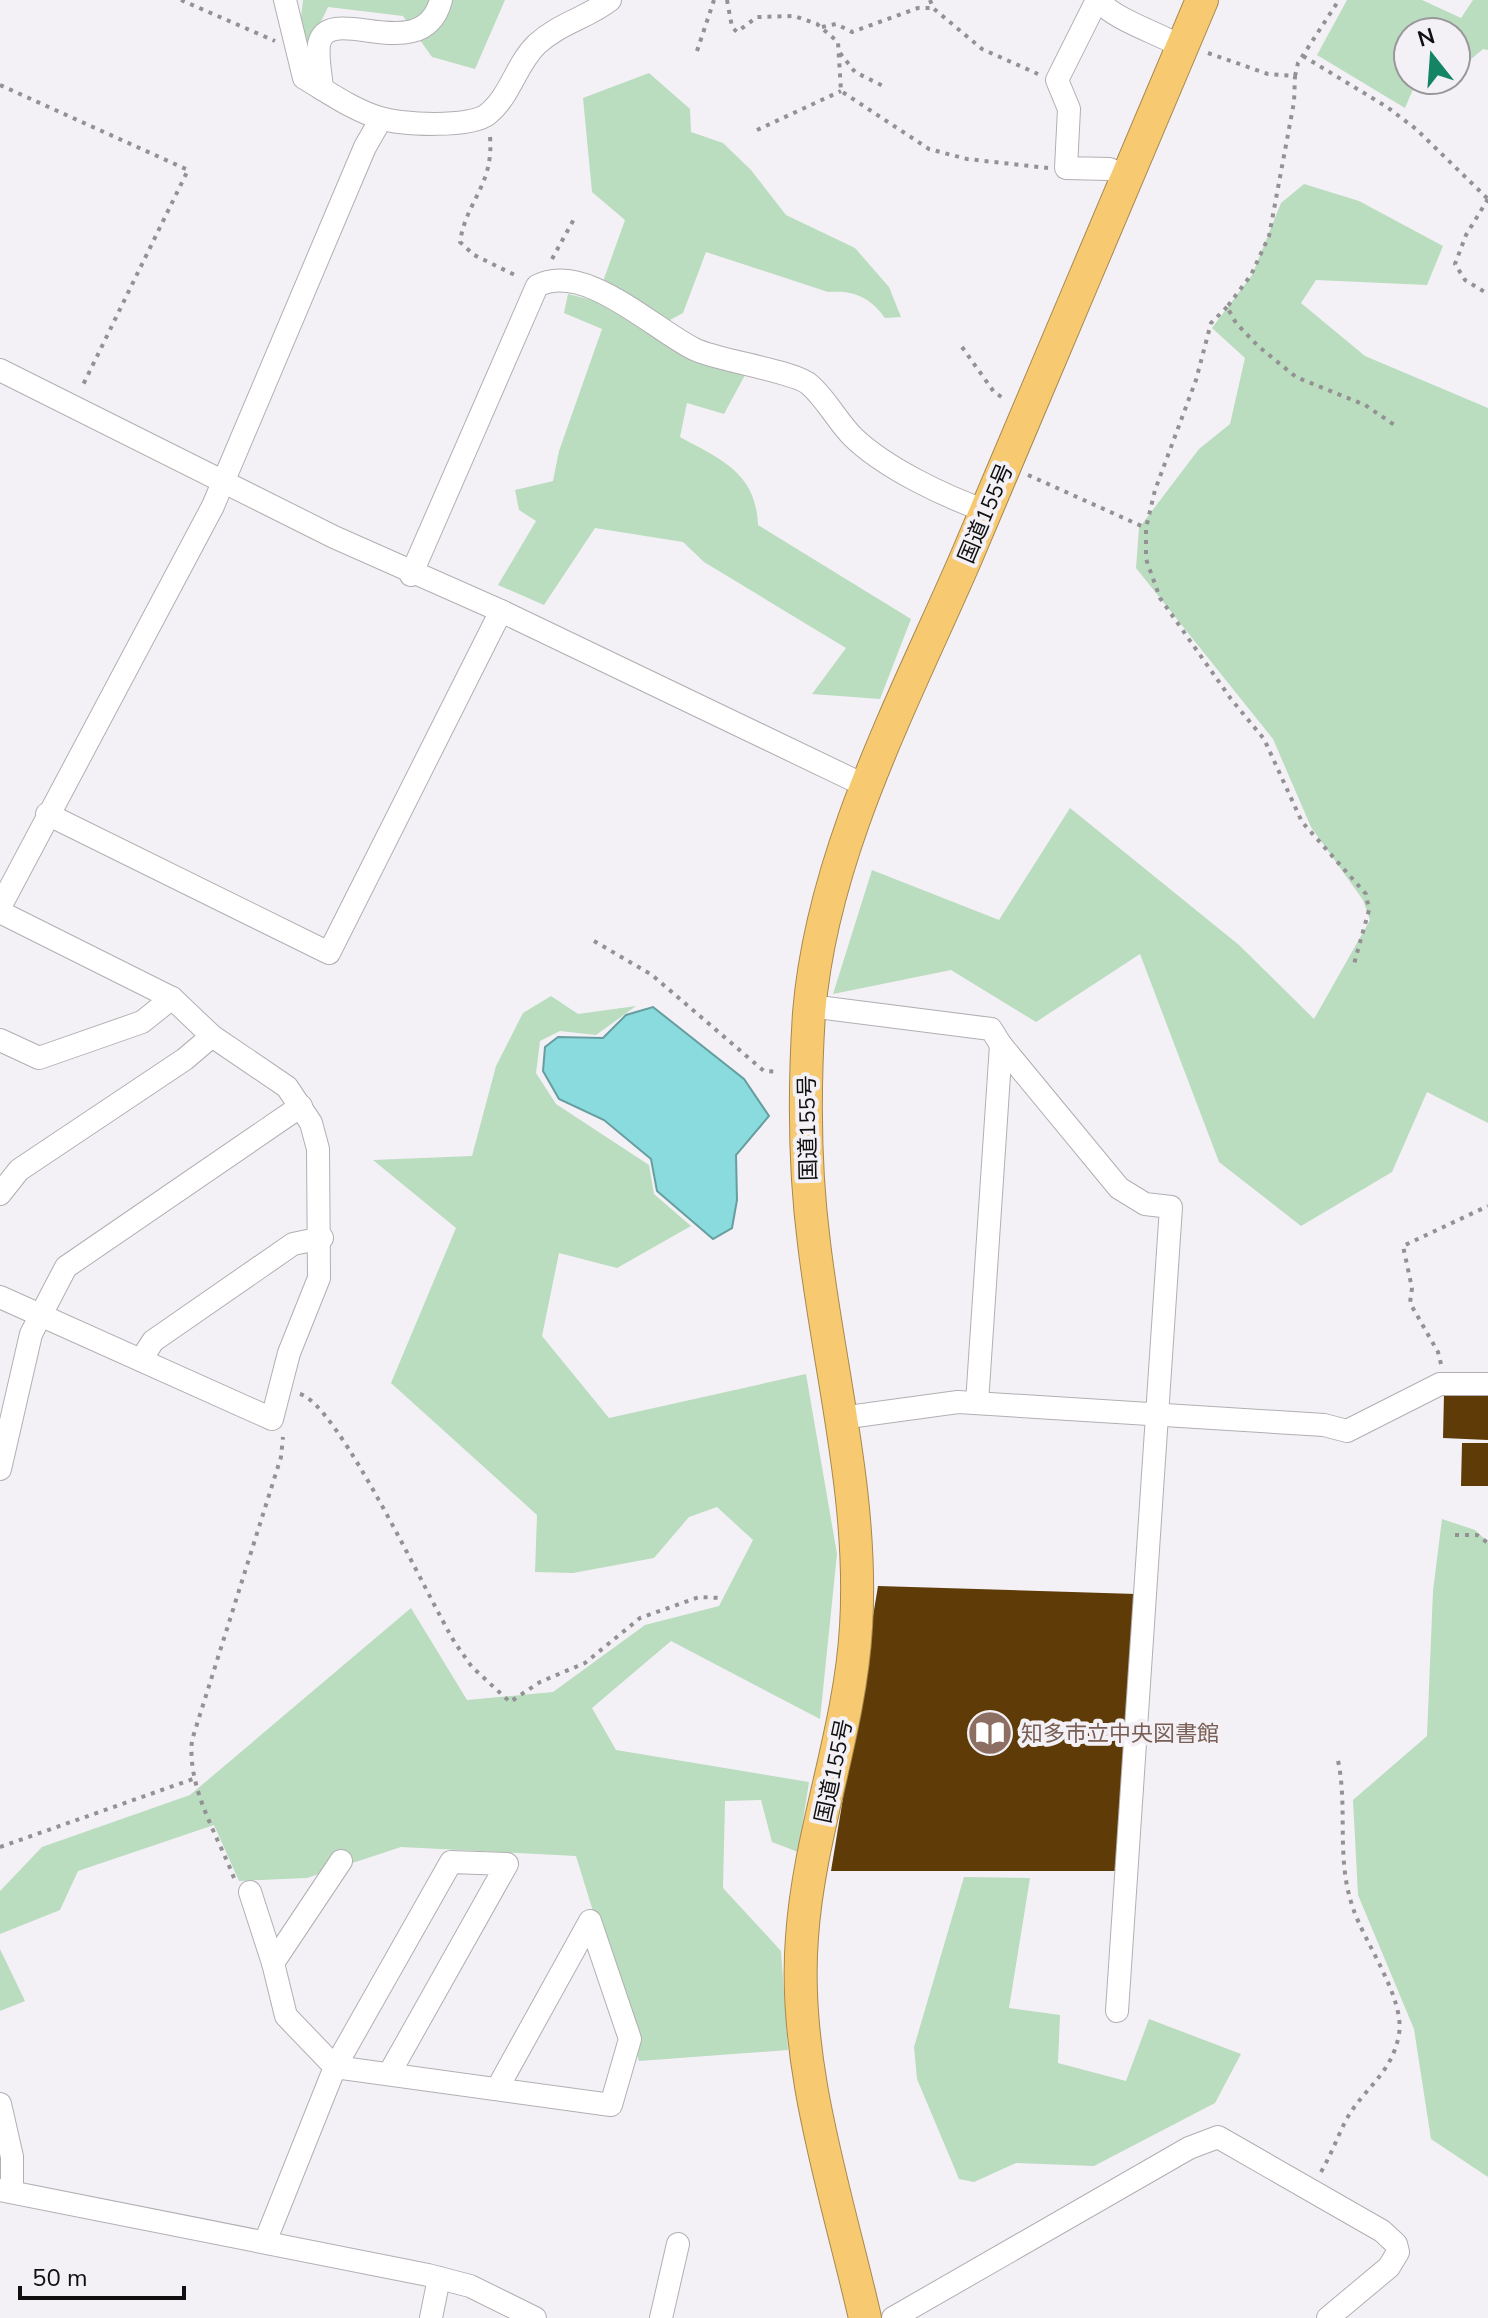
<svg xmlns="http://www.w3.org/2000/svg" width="1488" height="2318" font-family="'Nunito Sans','Noto Sans JP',sans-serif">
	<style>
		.green { fill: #badcbf }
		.water { fill: #8adbdd; stroke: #669ea0; stroke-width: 2 }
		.building { fill: #5f3b08 }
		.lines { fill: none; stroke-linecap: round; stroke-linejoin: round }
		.minor-casing { stroke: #b2afb3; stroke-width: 24 }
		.highway-casing { stroke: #a6884f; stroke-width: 34 }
		.path { stroke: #939194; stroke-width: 4; stroke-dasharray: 4 6; stroke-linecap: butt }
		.minor { stroke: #fff; stroke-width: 22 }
		.highway { stroke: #f7c971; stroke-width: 32 }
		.labels { text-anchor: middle; stroke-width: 8; stroke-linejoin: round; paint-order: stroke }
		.street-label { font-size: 22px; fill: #111011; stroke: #f4f1f6 }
		.education-label { font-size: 22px; fill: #785e54; stroke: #f4f1f6; text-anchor: start }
	</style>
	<rect width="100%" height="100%" fill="#f4f1f6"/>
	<g class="green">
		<polygon points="303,0 505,0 475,69 432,57 403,16 328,7 310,44 298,43"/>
		<polygon points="1347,0 1422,0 1461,18 1473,0 1488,0 1488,50 1483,49 1470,60 1456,58 1456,32 1408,32 1408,80 1417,80 1405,108 1317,55"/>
		<path d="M649,73L690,109L691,132L723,143L751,170L786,215L855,248L889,287L901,317L885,318C870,297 854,290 828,292L706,252L683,313L670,320L660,340L745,375L724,414L687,403L680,437C720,459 756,472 758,525L911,619L880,699L812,694L846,648L704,562L683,542L595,528L544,605L498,585L536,521L519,510L515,490L553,481L559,451L602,329L564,313L568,294L596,301L625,220L592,192L583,98Z"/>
		<polygon points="1304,184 1359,201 1443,246 1427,285 1316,280 1301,303 1365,356 1488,408 1488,1123 1427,1092 1392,1172 1301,1226 1219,1162 1140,954 1036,1022 951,970 833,994 872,870 999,920 1070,808 1239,945 1314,1019 1370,920 1363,900 1311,827 1273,739 1136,568 1139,528 1199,449 1230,424 1245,358 1212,328 1252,275 1281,203"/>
		<polygon points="551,996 578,1014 636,1006 596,1035 560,1031 540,1041 536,1073 556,1104 649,1165 654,1194 691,1226 617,1268 559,1253 542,1336 609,1418 806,1374 837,1554 820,1719 671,1641 592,1708 616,1750 809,1782 798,1852 772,1842 761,1800 725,1801 723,1888 781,1951 788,2050 639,2061 576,1856 401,1847 307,1878 239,1881 214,1825 78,1871 60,1910 0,1934 0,1891 42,1847 190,1795 411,1608 467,1700 553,1692 645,1625 719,1606 753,1540 717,1507 689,1517 654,1558 573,1573 535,1572 537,1515 391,1383 456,1228 373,1160 472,1156 496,1066 523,1013"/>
		<polygon points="1442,1519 1475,1530 1488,1542 1488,2177 1431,2139 1414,2029 1358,1895 1353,1800 1427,1736 1433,1591"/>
		<polygon points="964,1877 1030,1878 1009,2008 1060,2015 1058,2063 1126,2081 1149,2019 1241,2054 1215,2103 1094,2166 1016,2163 974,2182 959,2179 917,2079 914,2047"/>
		<polygon points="0,1949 25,2001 0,2011"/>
	</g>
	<polygon class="water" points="653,1007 744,1079 769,1116 736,1155 737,1200 732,1228 713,1239 657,1191 651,1159 604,1120 559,1099 543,1071 545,1047 558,1037 603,1038 626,1015"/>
	<g class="building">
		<polygon points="1444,1394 1488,1395 1488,1440 1443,1438"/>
		<polygon points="1462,1443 1488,1443 1488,1486 1461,1486"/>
		<polygon points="878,1586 1136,1594 1118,1871 831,1871"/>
	</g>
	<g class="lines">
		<g class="minor-casing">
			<g id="minor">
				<path d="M285,0L304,78C328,92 353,110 380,118C401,125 471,128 488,114C511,95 516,64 537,44C560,23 587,18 610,0"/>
				<polyline points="1097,0 1057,80 1069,109 1066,168 1109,169 1127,176"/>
				<path d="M1098,0C1113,19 1158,33 1182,47"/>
				<path d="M322,89C321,74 317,59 319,44C329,0 422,70 441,0"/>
				<polyline points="0,370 334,537 501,611 868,787"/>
				<path d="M411,575L537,286C584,261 652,328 694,349C718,361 796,371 810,385C827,400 837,421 853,437C885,468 944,496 986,511"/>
				<polyline points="47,814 329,953 501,611"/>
				<polyline points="0,907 213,506 365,147 381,119"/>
				<polyline points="0,912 172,998 212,1036 287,1087 311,1123 318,1149 319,1278 289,1353 272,1419 0,1297"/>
				<polyline points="810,1006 991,1029 1001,1045 1119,1188 1145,1204 1171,1207 1117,2011"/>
				<polyline points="0,1040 39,1058 142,1022 172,998"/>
				<polyline points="0,1194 19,1170 185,1059 212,1036"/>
				<polyline points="141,1360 153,1341 293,1244 322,1238"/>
				<polyline points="977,1403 1001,1045"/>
				<polyline points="841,1418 958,1402 1324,1425 1347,1431 1440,1384 1488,1384"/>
				<polyline points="0,1469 31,1334 66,1267 301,1106"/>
				<polyline points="341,1861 273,1963 286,2016 335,2067 611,2105 630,2039 590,1921 497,2089"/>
				<polyline points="250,1892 273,1963"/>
				<polyline points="0,2104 12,2157 12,2192"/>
				<polyline points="0,2190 428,2275 470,2286 535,2318"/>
				<polyline points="265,2242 335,2067 451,1862 507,1864 389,2074"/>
				<polyline points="431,2318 439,2278"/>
				<polyline points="661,2318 678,2244"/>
				<polyline points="893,2318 1189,2148 1218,2137 1382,2231 1396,2244 1398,2252 1389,2267 1328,2318"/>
			</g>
		</g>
		<g class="highway-casing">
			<path id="highway" d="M865,2318C837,2195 792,2064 802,1937C809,1833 850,1732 856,1627C864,1499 829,1370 814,1243C804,1166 804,1091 809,1013C822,854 903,703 966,558C1045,372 1123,186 1202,0"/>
		</g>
		<g class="path">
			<polyline points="181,0 275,41"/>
			<polyline points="727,0 732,27 737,32 757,17 794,16 817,24 838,42 841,91 929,149 967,159 1048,168"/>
			<polyline points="930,0 933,8 982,49 1038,74"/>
			<polyline points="822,27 836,24 852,32 918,8 933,8"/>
			<polyline points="697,51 714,0"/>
			<polyline points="840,53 855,72 885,87"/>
			<polyline points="1208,53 1268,74 1295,76 1294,102 1269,236 1251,275 1227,307 1236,323 1258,346 1296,377 1365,405 1396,426"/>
			<polyline points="1303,56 1387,107 1416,129 1488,199"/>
			<polyline points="1295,76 1298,63 1339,0"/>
			<polyline points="0,85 188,170 82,387"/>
			<polyline points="757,130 841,91"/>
			<path d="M490,137C494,185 466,201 460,242L474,255L517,276"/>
			<polyline points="1488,199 1466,235 1455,264 1465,280 1488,294"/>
			<polyline points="552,259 574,219"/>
			<polyline points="1227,307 1211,323 1196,380 1155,490 1146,528 1146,559 1160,598 1231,699 1264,739 1302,822 1366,894 1369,910 1354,964"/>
			<polyline points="962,347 994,392 1006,400"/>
			<polyline points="1028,475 1146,528"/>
			<polyline points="594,941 652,975 764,1071 779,1072"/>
			<polyline points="1441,1364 1438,1352 1410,1303 1412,1288 1403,1246 1488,1206"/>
			<path d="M300,1394C339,1405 428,1598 455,1643L472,1667L510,1702L540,1682L585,1663L640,1618L699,1597L722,1598"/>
			<polyline points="1455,1535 1477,1535 1488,1543"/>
			<polyline points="0,1847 193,1779"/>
			<path d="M234,1878C217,1834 187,1788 192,1740L281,1457L283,1437"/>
			<path d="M1321,2172C1331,2155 1337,2138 1345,2122C1362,2089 1392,2075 1399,2034C1405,1998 1364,1942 1353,1908C1335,1857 1349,1806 1337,1756"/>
		</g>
		<use href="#minor" class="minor"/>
		<use href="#highway" class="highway"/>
	</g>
	<defs>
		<g id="library-disc" transform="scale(2.3)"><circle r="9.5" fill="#8d6e63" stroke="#f4f1f6"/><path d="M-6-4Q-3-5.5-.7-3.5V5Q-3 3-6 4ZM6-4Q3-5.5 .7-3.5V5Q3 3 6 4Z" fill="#fff"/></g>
	</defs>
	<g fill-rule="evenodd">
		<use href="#library-disc" x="990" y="1733"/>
	</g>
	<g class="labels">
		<g class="street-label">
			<text transform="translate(985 513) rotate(-67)" y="8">国道155号</text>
			<text transform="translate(807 1128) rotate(-91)" y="8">国道155号</text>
			<text transform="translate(833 1771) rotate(-78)" y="8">国道155号</text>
		</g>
		<g class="education-label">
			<text x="1021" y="1741">知多市立中央図書館</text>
		</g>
	</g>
	<g transform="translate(1432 56) rotate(343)"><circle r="38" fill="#f4f1f6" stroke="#99979a" stroke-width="2"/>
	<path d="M0-6L14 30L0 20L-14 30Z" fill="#138564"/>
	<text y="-12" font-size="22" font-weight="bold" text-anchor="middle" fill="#111011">N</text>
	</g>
	<path d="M20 2286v12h164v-12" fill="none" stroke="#111011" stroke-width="4"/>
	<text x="32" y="2286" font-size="24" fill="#111011" stroke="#f4f1f6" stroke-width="6" paint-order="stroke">50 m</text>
</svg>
